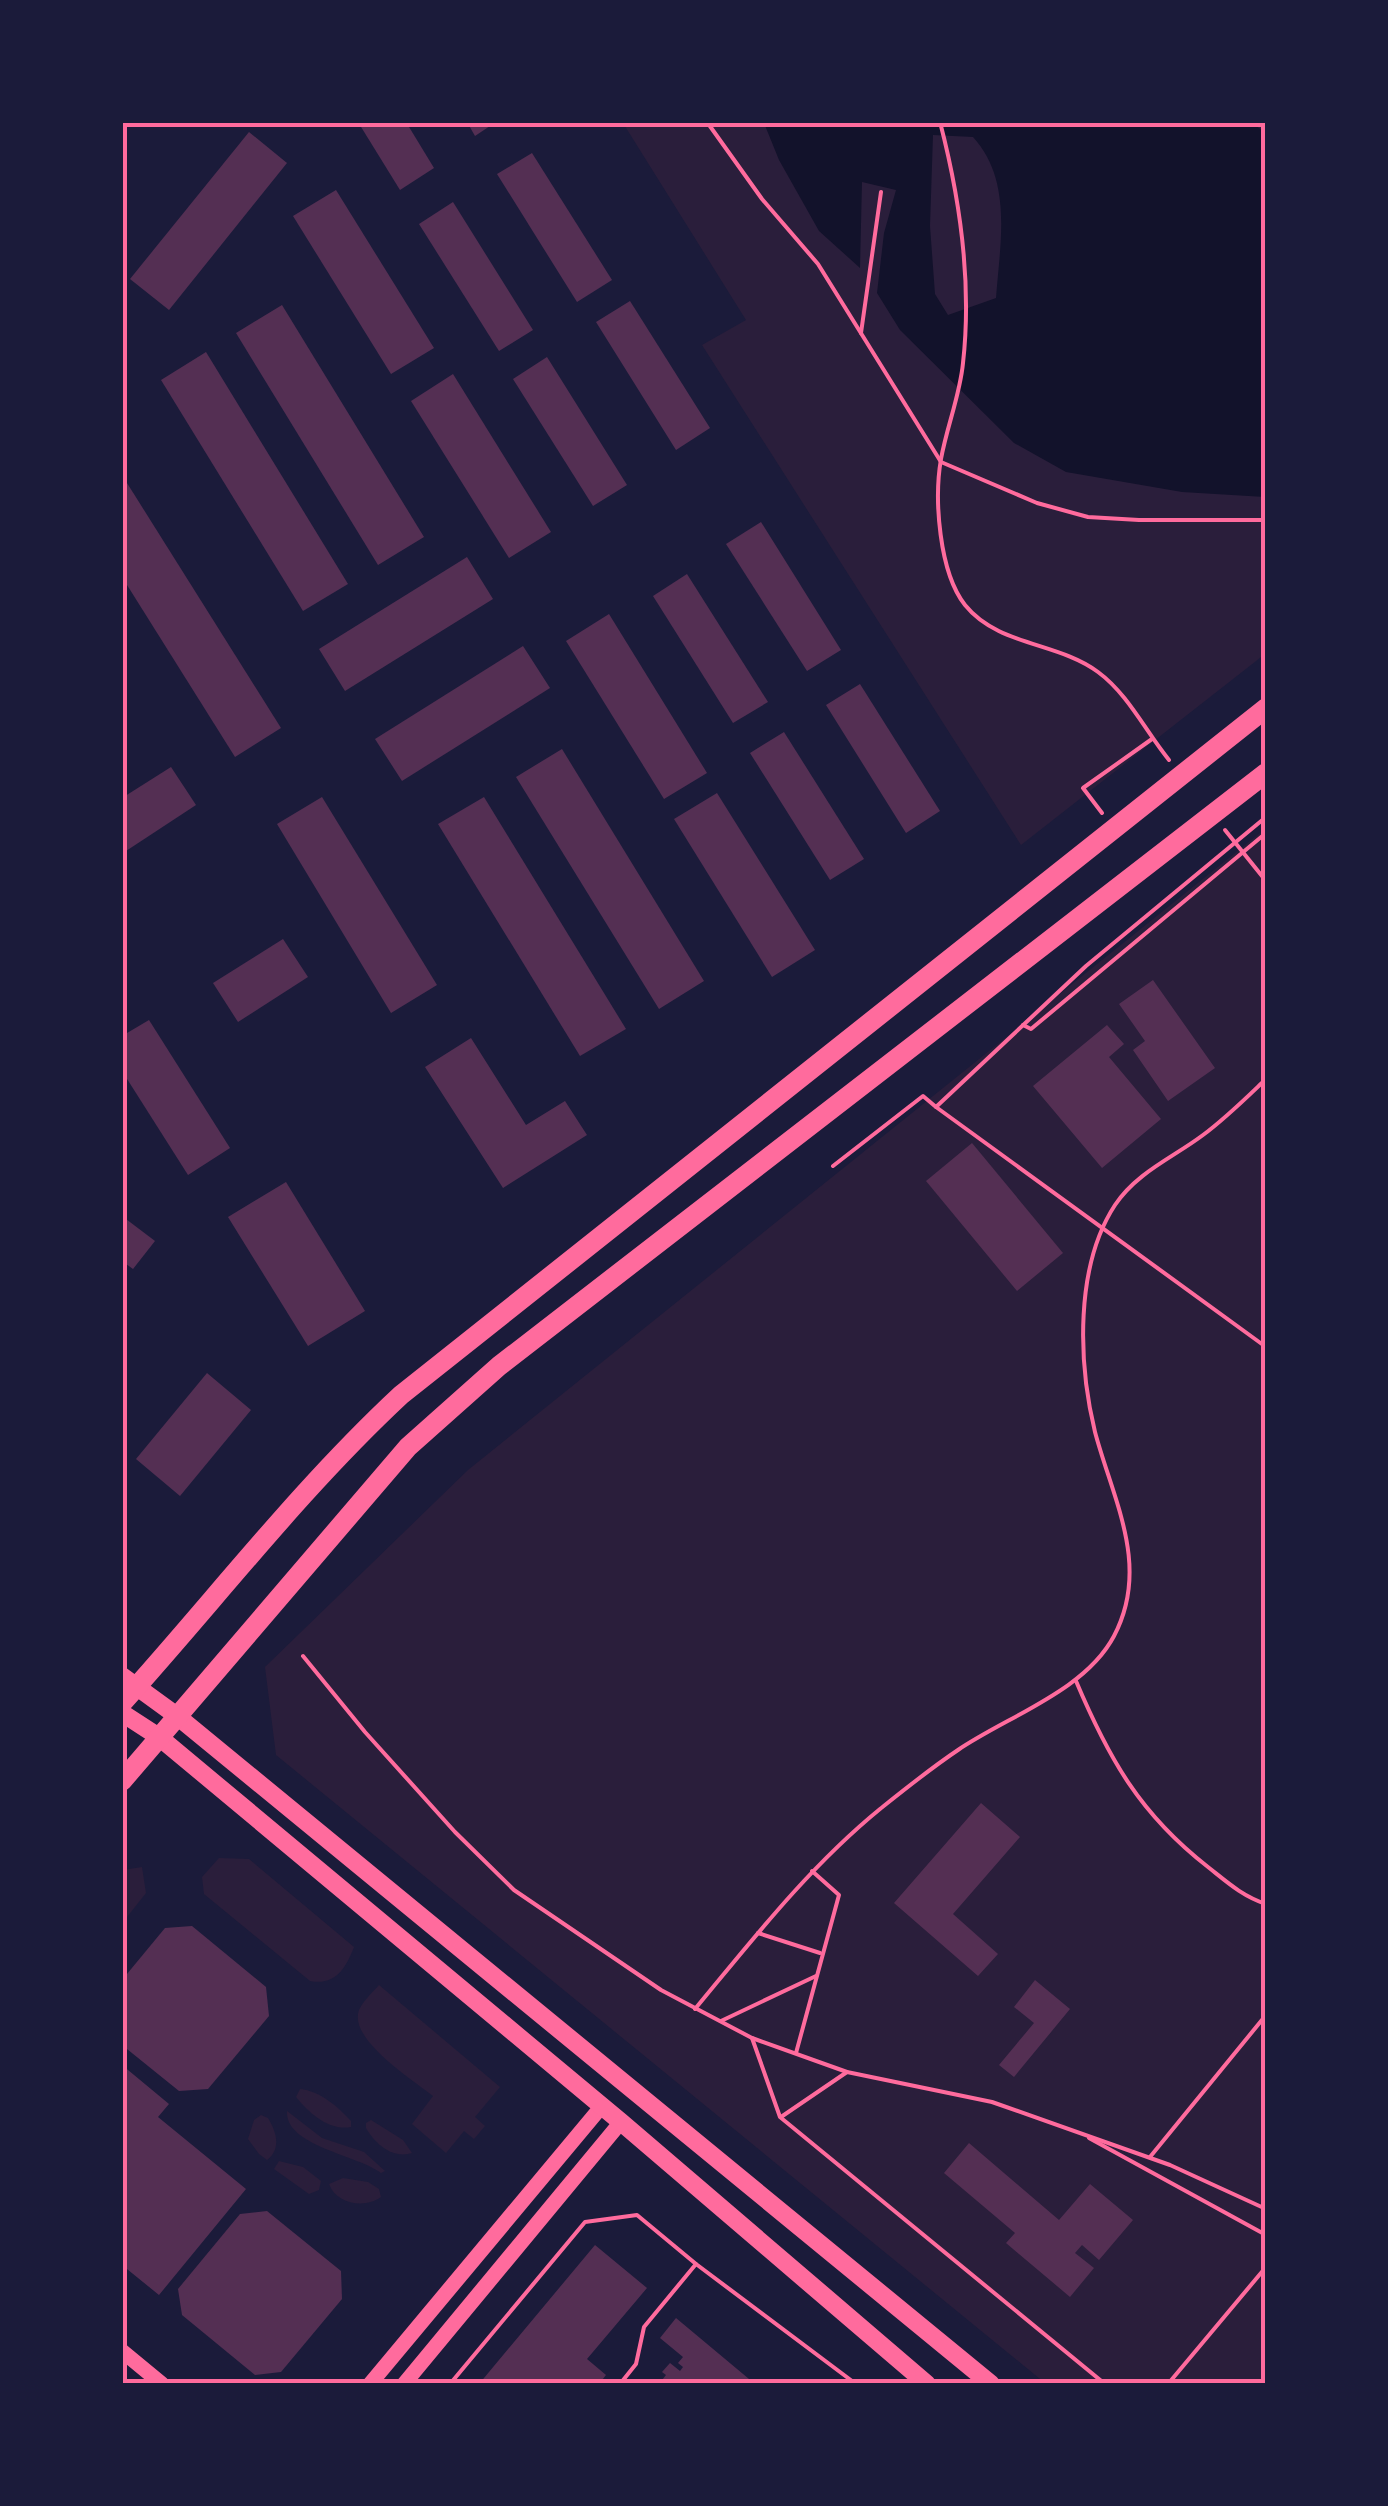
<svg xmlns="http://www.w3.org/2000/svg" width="1388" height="2506" font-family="'PT Sans Narrow',sans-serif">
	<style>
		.green { fill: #2a1e3b }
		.water { fill: #12122b; fill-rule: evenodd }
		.building { fill: #542f53 }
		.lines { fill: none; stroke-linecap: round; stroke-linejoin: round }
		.path { stroke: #ff6b9d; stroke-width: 4 }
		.tertiary { stroke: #ff6b9d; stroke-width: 15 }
		.secondary { stroke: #ff6b9d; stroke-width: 18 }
		.primary { stroke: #ff6b9d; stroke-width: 20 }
		.neatline { fill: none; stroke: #ff6b9d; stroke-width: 4 }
	</style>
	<rect width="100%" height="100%" fill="#1b1b3a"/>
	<g class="green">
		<polygon points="623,123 1265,123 1265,654 1021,845 702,345 746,320"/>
		<polygon points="1265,829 1265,2383 1045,2383 276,1755 265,1667 468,1470"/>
		<path d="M219,1858L249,1859L354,1947C346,1968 335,1986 310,1981L204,1894L202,1877Z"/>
		<polygon points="142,1867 146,1893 123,1922 123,1870"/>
		<path d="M379,1985L500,2087L475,2117L485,2126L474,2139L464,2131L446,2153L412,2124L433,2096C413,2080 348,2039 359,2010C363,2001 373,1992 379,1985Z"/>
		<path d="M300,2089C320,2091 337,2106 351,2121V2127C329,2131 310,2114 296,2097Z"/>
		<path d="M287,2111L322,2138L364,2152L385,2171L381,2173C358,2155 285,2146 287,2111Z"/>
		<path d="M261,2115L268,2118C276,2131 282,2149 267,2160L259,2154L248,2139L254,2120Z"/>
		<path d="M371,2120L403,2140L412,2153C393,2159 376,2145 366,2128V2123Z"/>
		<polygon points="279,2161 303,2167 321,2181 319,2190 309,2194 274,2169"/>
		<path d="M343,2178L368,2182L379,2189L381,2197C365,2209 336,2204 329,2184Z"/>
	</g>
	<path class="water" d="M764,123H1252L1266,133L1265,497L1182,492L1066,472L1014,443L900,330L877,293L884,233L896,190L862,182L860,268L819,231L779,160ZM933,135L973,137C1013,181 1000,243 996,298L948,315L935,294L930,226Z"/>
	<g class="building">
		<polygon points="358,122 406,122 434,168 400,190"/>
		<polygon points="467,122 496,122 475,136"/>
		<polygon points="249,132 287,163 169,310 130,279"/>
		<polygon points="532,153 612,280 577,302 497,174"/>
		<polygon points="336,190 434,348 391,374 293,216"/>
		<polygon points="453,202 533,330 499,351 419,224"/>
		<polygon points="630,301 710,428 676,450 596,322"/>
		<polygon points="282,305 424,537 378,565 236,333"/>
		<polygon points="206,352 348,584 303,611 161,380"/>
		<polygon points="547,357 627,485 593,506 513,379"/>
		<polygon points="453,374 551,532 509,558 411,401"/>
		<polygon points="127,483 281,728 235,757 122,577 122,486"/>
		<polygon points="761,522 841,650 807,671 726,544"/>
		<polygon points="467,557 493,599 345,691 319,649"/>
		<polygon points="687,574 768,702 733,723 653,596"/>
		<polygon points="609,614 707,773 664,799 566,641"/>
		<polygon points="523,646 550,688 402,781 375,739"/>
		<polygon points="860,684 940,811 906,833 826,705"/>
		<polygon points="784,732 864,859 830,880 750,753"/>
		<polygon points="562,749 704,981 659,1009 516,777"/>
		<polygon points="171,767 196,805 126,851 122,845 122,798"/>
		<polygon points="717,793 815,950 772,977 674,819"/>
		<polygon points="322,797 437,985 391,1013 277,824"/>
		<polygon points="484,797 626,1029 580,1056 438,824"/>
		<polygon points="283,939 308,977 238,1022 213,983"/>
		<polygon points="1153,980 1215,1068 1168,1101 1133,1050 1145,1041 1119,1004"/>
		<polygon points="149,1020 230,1148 188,1175 122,1071 122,1036"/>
		<polygon points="1107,1025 1124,1044 1109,1057 1161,1119 1102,1168 1033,1086"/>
		<polygon points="471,1038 526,1125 565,1101 587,1135 503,1188 425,1067"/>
		<polygon points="972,1143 1063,1253 1017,1291 926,1181"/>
		<polygon points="286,1182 365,1311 308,1346 228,1217"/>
		<polygon points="122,1216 155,1241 133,1269 122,1261"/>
		<polygon points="207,1373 251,1410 180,1496 136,1459"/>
		<polygon points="981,1803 1020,1837 953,1914 998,1954 978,1976 894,1903"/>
		<polygon points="192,1926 266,1987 269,2016 208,2089 179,2091 122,2045 122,1980 165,1928"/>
		<polygon points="1035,1980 1070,2009 1014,2077 999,2065 1034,2023 1014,2007"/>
		<polygon points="122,2065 169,2104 158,2117 246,2189 159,2295 122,2265"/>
		<polygon points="969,2143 1059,2220 1090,2184 1133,2220 1099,2260 1082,2245 1075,2253 1094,2268 1070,2297 1006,2243 1015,2233 944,2173"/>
		<polygon points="267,2211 341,2271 342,2299 281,2372 255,2375 182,2315 178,2289 240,2214"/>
		<polygon points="595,2245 647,2288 587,2359 606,2375 599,2384 479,2384"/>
		<polygon points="676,2318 755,2384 659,2384 666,2375 662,2372 670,2363 680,2371 683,2367 678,2363 683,2357 660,2338"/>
	</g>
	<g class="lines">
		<g class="path">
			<polyline points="707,122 762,199 818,264 941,462 1037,503 1088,517 1139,520 1266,520"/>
			<path d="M940,122C960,199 972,283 963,363C960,395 947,426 941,459C934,499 939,572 965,605C998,646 1058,642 1098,672C1128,694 1146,732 1169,760"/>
			<polyline points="861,333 881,192"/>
			<polyline points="1102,813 1083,788 1152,739"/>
			<polyline points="1225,830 1266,881"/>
			<polyline points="1023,1025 1031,1029 1266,833"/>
			<polyline points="936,1107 1266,1347"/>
			<polyline points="833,1166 923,1096 936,1107 1086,966 1266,817"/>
			<polyline points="303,1656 365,1732 455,1832 514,1890 661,1990 752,2038 847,2072 992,2102 1170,2165 1266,2209"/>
			<path d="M1076,1681C1109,1759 1140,1814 1208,1867C1227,1882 1242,1896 1266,1904"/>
			<polyline points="758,1933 820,1953"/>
			<path d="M695,2009C753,1939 809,1867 880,1809C905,1789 931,1768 958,1750C1008,1716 1085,1691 1114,1636C1151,1566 1113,1500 1095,1432C1078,1362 1075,1266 1115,1205C1137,1172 1174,1157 1203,1135C1226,1118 1245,1099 1266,1079"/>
			<polyline points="721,2021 816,1976"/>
			<polyline points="752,2038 780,2117 1105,2384"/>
			<polyline points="796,2053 839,1895 812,1871"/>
			<polyline points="781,2117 847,2072"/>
			<polyline points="1089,2138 1266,2235"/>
			<polyline points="1150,2157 1266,2015"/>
			<polyline points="450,2384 585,2222 637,2215 696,2264 856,2384"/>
			<polyline points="620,2384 636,2364 644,2327 696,2264"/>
			<polyline points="1168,2384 1266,2267"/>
		</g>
		<g class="tertiary">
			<polyline points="122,2351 162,2384"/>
			<polyline points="370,2384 602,2106"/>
			<polyline points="404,2384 621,2122"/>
		</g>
		<g class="secondary">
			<polyline points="122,1676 177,1716 991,2384"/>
			<polyline points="122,1713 159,1737 621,2122 927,2384"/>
		</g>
		<g class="primary">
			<path d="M122,1703C215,1600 299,1490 401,1395L1266,708"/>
			<polyline points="122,1781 408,1447 499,1366 1266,773"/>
		</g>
	</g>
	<rect width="1388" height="2506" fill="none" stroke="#1b1b3a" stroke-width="250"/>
	<rect x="125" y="125" width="1138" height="2256" class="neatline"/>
</svg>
